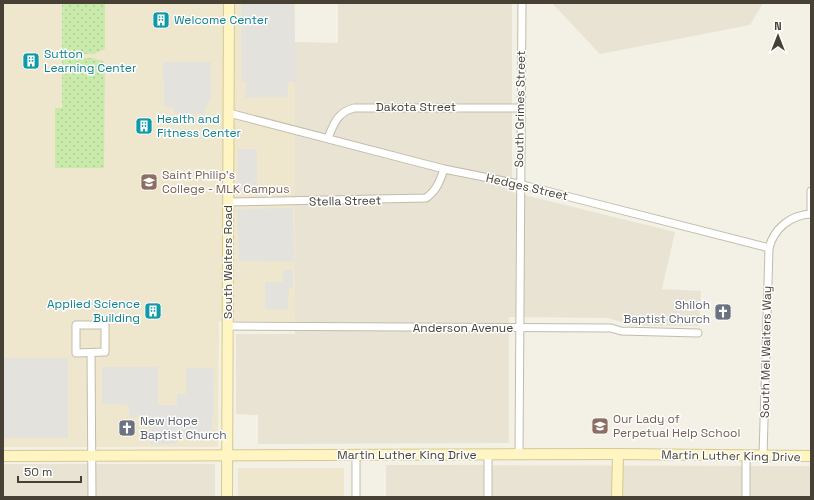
<svg xmlns="http://www.w3.org/2000/svg" width="814" height="500" font-family="'Space Grotesk',sans-serif">
	<style>
		.residential { fill: #e8e3d3 }
		.education { fill: #eee7ce }
		.grass { fill: url(#grass-dots) }
		.parking { fill: #e4e2dd }
		.lines { fill: none; stroke-linecap: round; stroke-linejoin: round }
		.street-casing { stroke: #c2bcaa; stroke-width: 9 }
		.secondary-casing { stroke: #d6c992; stroke-width: 12 }
		.street { stroke: #fff; stroke-width: 7 }
		.secondary { stroke: #fff5c3; stroke-width: 10 }
		.labels { text-anchor: middle; stroke-width: 3; stroke-linejoin: round; paint-order: stroke }
		.culture-label { font-size: 12px; fill: #0d838f; stroke: #fff; text-anchor: start }
		.street-label { font-size: 12px; fill: #464134; stroke: #fff }
		.education-label { font-size: 12px; fill: #785e54; stroke: #fff; text-anchor: start }
		.worship-label { font-size: 12px; fill: #5b616d; stroke: #fff; text-anchor: end }
	</style>
	<defs>
		<pattern id="grass-dots" width="8" height="8" patternUnits="userSpaceOnUse"><rect width="8" height="8" fill="#c9eaab"/><path d="M2 2h.1M6 6h.1" fill="none" stroke="#aeca94" stroke-width="1.8" stroke-linecap="round"/></pattern>
	</defs>
	<rect width="100%" height="100%" fill="#f3f0e5"/>
	<g class="residential">
		<polygon points="338,3 512,3 512,192 675,232 662,289 701,291 699,326 635,326 608,318 509,317 509,443 258,444 258,415 236,414 236,334 295,334 295,42 338,43"/>
		<polygon points="552,3 763,3 750,25 600,54"/>
		<rect x="3" y="464" width="212" height="33"/>
		<polygon points="386,465 811,466 811,497 386,497"/>
	</g>
	<g class="education">
		<polygon points="3,3 295,3 295,322 219,321 218,447 3,447"/>
		<rect x="238" y="468" width="106" height="29"/>
	</g>
	<g class="grass">
		<polygon points="62,3 105,3 105,49 93,54 62,54"/>
		<polygon points="62,58 93,58 105,62 104,168 55,168 55,108 62,108"/>
	</g>
	<g class="parking">
		<polygon points="241,3 294,3 296,82 288,82 288,97 245,98 246,82 242,81"/>
		<polygon points="163,62 211,62 211,97 206,108 205,114 175,114 173,108 164,106"/>
		<polygon points="238,149 257,149 257,193 240,193 237,190"/>
		<polygon points="293,208 294,262 239,261 237,211 239,209"/>
		<polygon points="283,270 293,270 293,287 289,287 288,310 265,309 265,282 283,282"/>
		<rect x="3" y="358" width="65" height="80"/>
		<polygon points="102,367 158,367 158,405 177,405 176,444 150,444 151,417 129,417 129,405 102,404"/>
		<polygon points="186,368 214,368 212,436 177,436 177,394 186,394"/>
	</g>
	<g class="lines">
		<g class="street-casing">
			<g id="street">
				<polyline points="229,113 444,169 519,184 769,248"/>
				<path d="M328,138C334,123 338,112 354,108H521"/>
				<path d="M228,202L426,198C437,190 440,181 444,169"/>
				<polyline points="811,214 811,191"/>
				<polygon points="76,325 105,325 105,352 76,353"/>
				<polyline points="228,326 611,328 621,331 698,333"/>
				<polyline points="91,353 92,497"/>
				<polyline points="356,454 356,497"/>
				<polyline points="519,455 522,3"/>
				<path d="M763,456L769,248C774,228 791,215 811,214"/>
				<polyline points="488,497 488,455"/>
				<polyline points="746,497 746,456"/>
			</g>
		</g>
		<g class="secondary-casing">
			<g id="secondary">
				<polyline points="3,456 618,454 811,456"/>
				<polyline points="227,497 229,3"/>
				<polyline points="617,497 618,454"/>
			</g>
		</g>
		<use href="#street" class="street"/>
		<use href="#secondary" class="secondary"/>
	</g>
	<defs>
		<g id="building-square" transform="scale(0.9)"><rect x="-9" y="-9" width="18" height="18" rx="4" fill="#0f9aa8" stroke="#fff"/><path d="M-4-6H4V6H1V3H-1V6H-4ZM-2.5-4.3h1.7v1.8h-1.7ZM.8-4.3h1.7v1.8H.8ZM-2.5-1h1.7V.8h-1.7ZM.8-1h1.7V.8H.8Z" fill="#fff"/></g>
		<g id="university-square" transform="scale(0.9)"><rect x="-9" y="-9" width="18" height="18" rx="4" fill="#8d6e63" stroke="#fff"/><path d="M0-5L7-2L0 1L-7-2ZM-4 1L0 2.5L4 1V4Q0 6-4 4Z" fill="#fff"/></g>
		<g id="church-square" transform="scale(0.9)"><rect x="-9" y="-9" width="18" height="18" rx="4" fill="#6b7280" stroke="#fff"/><path d="M-1.2-6h2.4v3.5h3.3v2.4h-3.3V6h-2.4V-.1h-3.3v-2.4h3.3Z" fill="#fff"/></g>
		<g id="school-square" transform="scale(0.9)"><rect x="-9" y="-9" width="18" height="18" rx="4" fill="#8d6e63" stroke="#fff"/><path d="M0-5L7-2L0 1L-7-2ZM-4 1L0 2.5L4 1V4Q0 6-4 4Z" fill="#fff"/></g>
	</defs>
	<g fill-rule="evenodd">
		<use href="#building-square" x="161" y="20"/>
		<use href="#building-square" x="31" y="61"/>
		<use href="#building-square" x="144" y="126"/>
		<use href="#university-square" x="149" y="182"/>
		<use href="#building-square" x="153" y="311"/>
		<use href="#church-square" x="723" y="312"/>
		<use href="#school-square" x="600" y="426"/>
		<use href="#church-square" x="127" y="428"/>
	</g>
	<g class="labels">
		<g class="culture-label">
			<text x="174" y="24">Welcome Center</text>
			<text x="44" y="58">Sutton<tspan x="44" dy="14">Learning Center</tspan></text>
			<text x="157" y="123">Health and<tspan x="157" dy="14">Fitness Center</tspan></text>
			<text x="140" y="308" text-anchor="end">Applied Science<tspan x="140" dy="14">Building</tspan></text>
		</g>
		<g class="street-label">
			<text x="416" y="111">Dakota Street</text>
			<text transform="translate(520 109) rotate(-89)" y="4">South Grimes Street</text>
			<text transform="translate(527 187) rotate(13)" y="4">Hedges Street</text>
			<text transform="translate(345 201) rotate(-1)" y="4">Stella Street</text>
			<text transform="translate(228 262) rotate(-90)" y="4">South Walters Road</text>
			<text x="463" y="332">Anderson Avenue</text>
			<text transform="translate(766 352) rotate(-89)" y="4">South Mel Waiters Way</text>
			<text x="407" y="459">Martin Luther King Drive</text>
			<text transform="translate(731 456) rotate(1)" y="4">Martin Luther King Drive</text>
		</g>
		<g class="education-label">
			<text x="162" y="179">Saint Philip's<tspan x="162" dy="14">College - MLK Campus</tspan></text>
			<text x="613" y="423">Our Lady of<tspan x="613" dy="14">Perpetual Help School</tspan></text>
		</g>
		<g class="worship-label">
			<text x="710" y="309">Shiloh<tspan x="710" dy="14">Baptist Church</tspan></text>
			<text x="140" y="425" text-anchor="start">New Hope<tspan x="140" dy="14">Baptist Church</tspan></text>
		</g>
	</g>
	<rect width="814" height="500" fill="none" stroke="#464134" stroke-width="8"/>
	<g transform="translate(778 36)" stroke="#ffffff" stroke-width="3" paint-order="stroke">
	<path d="M0-3L7 15L0 10L-7 15Z" fill="#464134"/>
	<text y="-6" font-size="11" font-weight="bold" text-anchor="middle" fill="#464134">N</text>
	</g>
	<path d="M18 476v6h63v-6" fill="none" stroke="#464134" stroke-width="2"/>
	<text x="24" y="476" font-size="12" fill="#464134" stroke="#ffffff" stroke-width="3" paint-order="stroke">50 m</text>
</svg>
